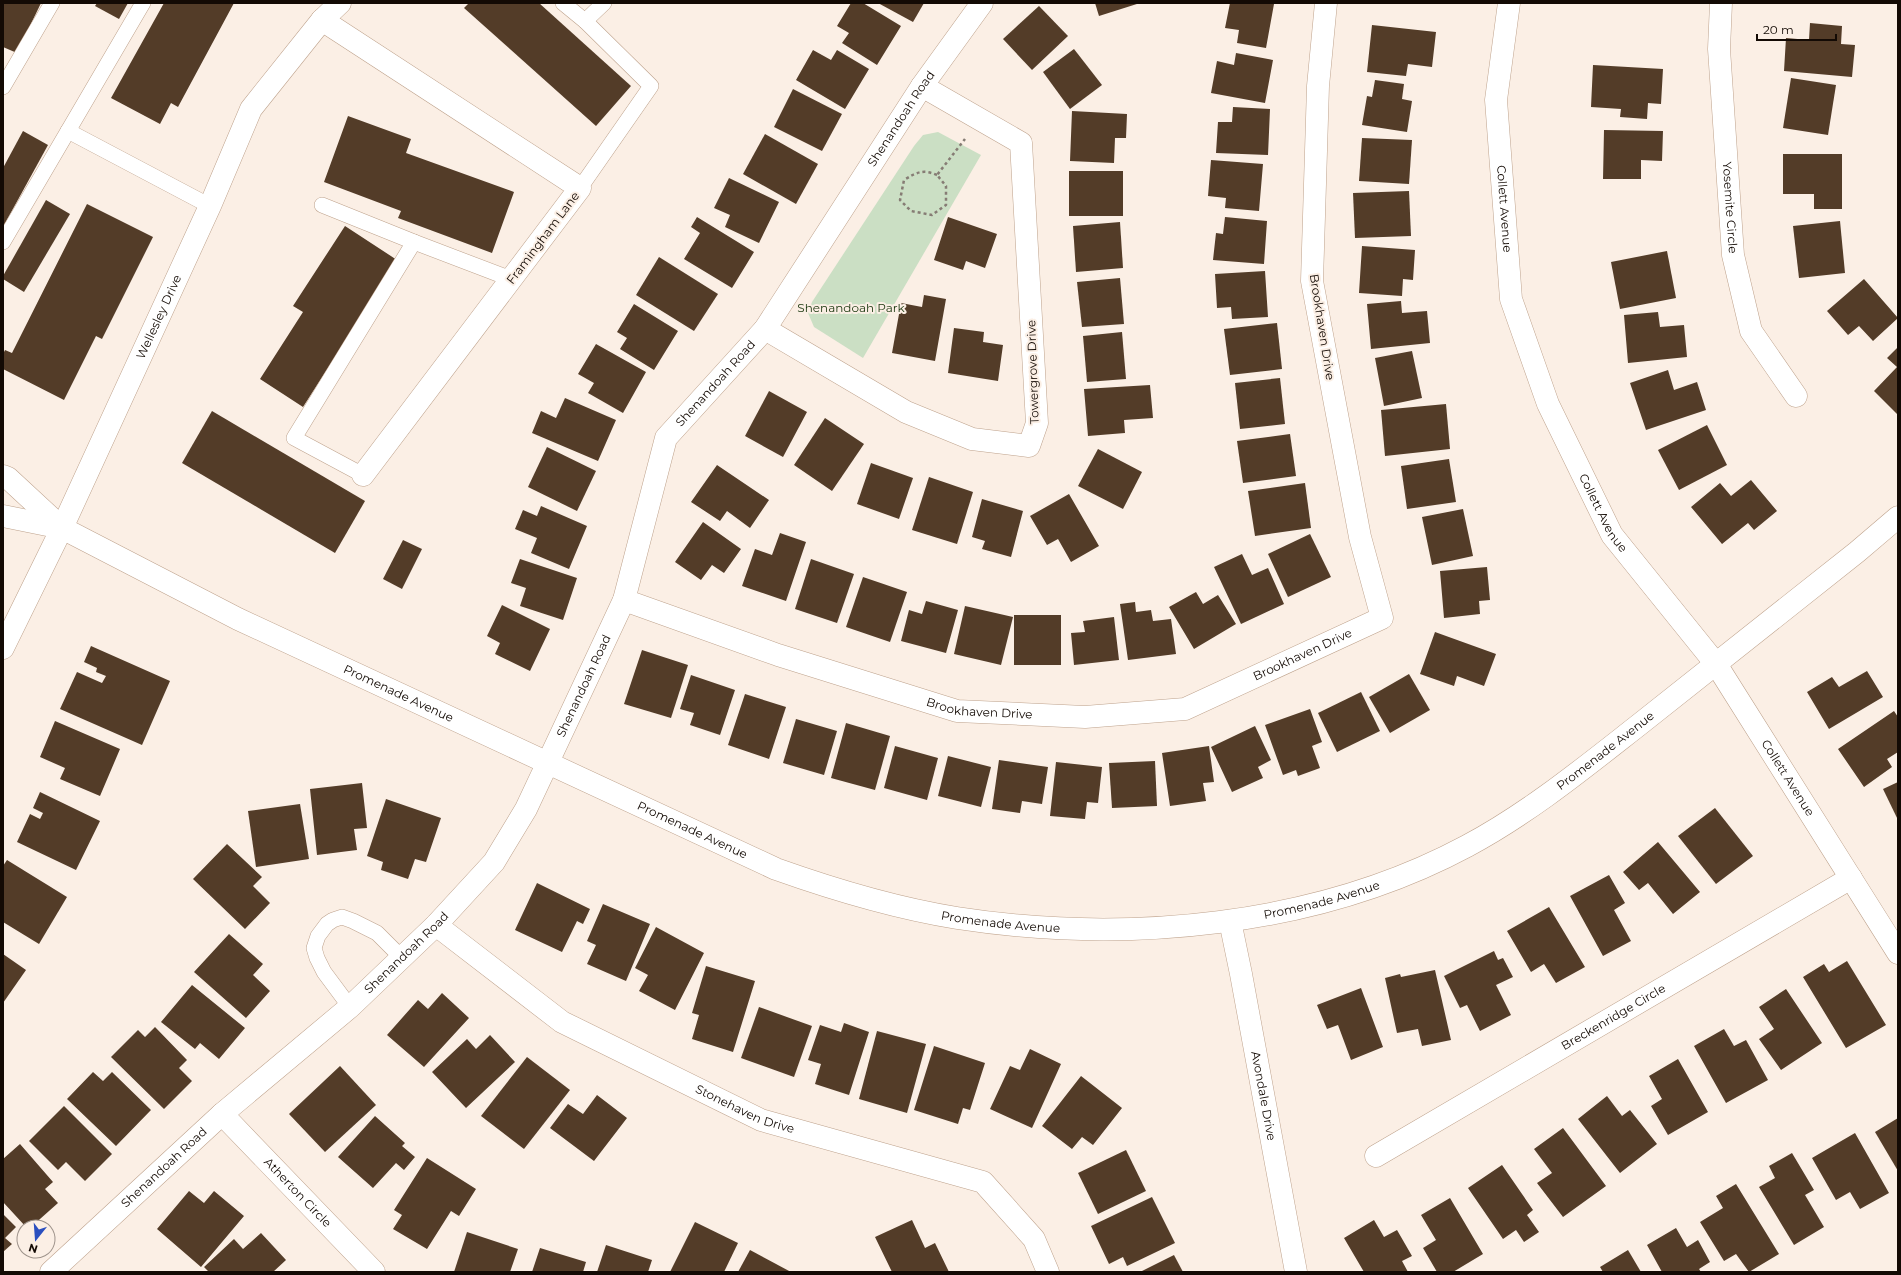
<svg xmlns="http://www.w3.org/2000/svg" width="1901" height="1275" font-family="Montserrat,sans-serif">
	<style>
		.green { fill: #cbdfc4 }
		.building { fill: #533c28 }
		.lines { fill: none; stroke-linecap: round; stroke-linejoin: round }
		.service-casing { stroke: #bea28c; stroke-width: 16 }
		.minor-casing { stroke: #bea28c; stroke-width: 23 }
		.tertiary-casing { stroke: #bea28c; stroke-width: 23 }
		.secondary-casing { stroke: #bea28c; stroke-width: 23 }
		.path { stroke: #867c74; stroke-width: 2.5; stroke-dasharray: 3 3; stroke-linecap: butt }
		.service { stroke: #fff; stroke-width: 15 }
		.minor { stroke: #fff; stroke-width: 22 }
		.tertiary { stroke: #fff; stroke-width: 22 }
		.secondary { stroke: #fff; stroke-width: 22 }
		.labels { text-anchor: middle; stroke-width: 4; stroke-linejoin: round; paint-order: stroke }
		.street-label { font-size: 12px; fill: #130a04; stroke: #fbefe5 }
		.park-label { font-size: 12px; fill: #19360d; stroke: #fbefe5 }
	</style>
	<rect width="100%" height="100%" fill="#fbefe5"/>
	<polygon class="green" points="938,132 981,155 863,358 814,327 808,313 812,302 914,146 923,135"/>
	<g class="building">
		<polygon points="3,3 41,3 17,53 3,47"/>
		<polygon points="97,3 128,3 119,19 95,6"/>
		<polygon points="164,3 234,3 178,107 171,103 160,124 111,98"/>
		<polygon points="469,3 539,3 631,86 596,126 464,8"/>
		<polygon points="851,3 863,3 901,26 877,65 842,43 849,33 837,26"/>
		<polygon points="878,3 924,3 913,22"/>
		<polygon points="1095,3 1140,3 1099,16"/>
		<polygon points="1230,3 1274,4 1266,48 1237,43 1239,30 1225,28"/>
		<polygon points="1039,6 1068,36 1032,70 1003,39"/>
		<polygon points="1810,23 1842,26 1841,44 1855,45 1852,77 1784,71 1786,38 1809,40"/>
		<polygon points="1372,25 1436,32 1432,67 1408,64 1406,76 1367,72"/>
		<polygon points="1074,49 1102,85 1070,109 1043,72"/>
		<polygon points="813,50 831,60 837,50 869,69 845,109 796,80"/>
		<polygon points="1236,53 1273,60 1265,103 1211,93 1217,61 1234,65"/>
		<polygon points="1593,65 1663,69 1661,104 1648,103 1647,119 1620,117 1621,109 1591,107"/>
		<polygon points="1791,78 1836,85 1828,135 1783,128"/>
		<polygon points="1375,80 1404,84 1402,99 1412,101 1407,132 1362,125 1367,96 1372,97"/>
		<polygon points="793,89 842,114 822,151 774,127"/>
		<polygon points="1233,107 1270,109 1268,155 1216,153 1218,122 1232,122"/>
		<polygon points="1072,111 1127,114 1126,138 1115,138 1114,163 1070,161"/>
		<polygon points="348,116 411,139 406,153 514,192 492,253 398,218 401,211 324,182"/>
		<polygon points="1604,130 1663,131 1662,161 1641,160 1641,179 1603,179"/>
		<polygon points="23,131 48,145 3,227 3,168"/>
		<polygon points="765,134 818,164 796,204 743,174"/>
		<polygon points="1362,138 1412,140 1409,184 1359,181"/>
		<polygon points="1783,154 1842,154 1842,209 1814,209 1814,194 1783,194"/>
		<polygon points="1211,160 1263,164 1259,211 1225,208 1226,198 1208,196"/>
		<rect x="1069" y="171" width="54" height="45"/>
		<polygon points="729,178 779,202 759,243 725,227 730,215 714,208"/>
		<polygon points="1409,191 1411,236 1355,238 1353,193"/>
		<polygon points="46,200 70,214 24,292 3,279 3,276"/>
		<polygon points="87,204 153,237 102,339 96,336 64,400 3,369 3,354 5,350 12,353"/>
		<polygon points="697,217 754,252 732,288 684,259 700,233 691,227"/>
		<polygon points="948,217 997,234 985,268 966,261 963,270 934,260"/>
		<polygon points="1225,217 1267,221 1264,264 1213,260 1216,233 1223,234"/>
		<polygon points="1840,221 1845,273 1799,278 1793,226"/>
		<polygon points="1120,222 1123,268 1076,272 1073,226"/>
		<polygon points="345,226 397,260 303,407 260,379 303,312 293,306"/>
		<polygon points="1362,246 1415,250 1413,280 1403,279 1402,296 1359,293"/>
		<polygon points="1667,251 1676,298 1620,309 1611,262"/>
		<polygon points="659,257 718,294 694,331 636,295"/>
		<polygon points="1265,271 1268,317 1232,319 1231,307 1217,308 1215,274"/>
		<polygon points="1120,278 1124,324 1082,327 1077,282"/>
		<polygon points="1864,279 1898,318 1873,341 1859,326 1848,335 1827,311"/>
		<polygon points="924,295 946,299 935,361 892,353 901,303 922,307"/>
		<polygon points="1401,301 1402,313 1427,311 1430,343 1371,349 1367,304"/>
		<polygon points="634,304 678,331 654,370 620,349 627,338 617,332"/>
		<polygon points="1658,312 1660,327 1684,325 1687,357 1628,363 1624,315"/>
		<polygon points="1277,323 1282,369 1230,375 1224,329"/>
		<polygon points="954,328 984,332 983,342 1003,345 998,381 948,373"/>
		<polygon points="1122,332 1126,379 1087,382 1083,336"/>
		<polygon points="596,344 646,372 623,413 588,393 594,383 578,374"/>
		<polygon points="1898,347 1898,415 1874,391 1897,367 1887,358"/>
		<polygon points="1412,351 1422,398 1384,406 1375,358"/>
		<polygon points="1668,370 1674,390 1697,382 1706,410 1646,430 1630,383"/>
		<polygon points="1280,378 1285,424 1240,429 1235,383"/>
		<polygon points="1150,385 1153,418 1124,420 1125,433 1088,436 1084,389"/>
		<polygon points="769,391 807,412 783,457 745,436"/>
		<polygon points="565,398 616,420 598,461 532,433 541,411 556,418"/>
		<polygon points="1446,404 1450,449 1385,456 1381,410"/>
		<polygon points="212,411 365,501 335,553 182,463"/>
		<polygon points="825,418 864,444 832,491 794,465"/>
		<polygon points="1707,425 1727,465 1679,490 1658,450"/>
		<polygon points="1290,434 1296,476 1243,483 1237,441"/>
		<polygon points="547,447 596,471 577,511 528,487"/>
		<polygon points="1098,449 1142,472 1123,509 1078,486"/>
		<polygon points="1449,459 1456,502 1407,509 1401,466"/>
		<polygon points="871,463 913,478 899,519 857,504"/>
		<polygon points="717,465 769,500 750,528 727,511 720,521 691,502"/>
		<polygon points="929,477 973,492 957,544 912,530"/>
		<polygon points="1751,480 1777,511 1754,530 1748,523 1722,544 1691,507 1720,483 1731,496"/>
		<polygon points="1305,483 1311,528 1255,536 1248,491"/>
		<polygon points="1069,494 1099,546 1071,562 1058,539 1047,545 1030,516"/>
		<polygon points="982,499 1023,511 1011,557 982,549 985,541 972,537"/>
		<polygon points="541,506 587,526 569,569 531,553 537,538 515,529 523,510 537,516"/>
		<polygon points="1463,509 1473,556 1432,565 1422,517"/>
		<polygon points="703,522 741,549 724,573 712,565 701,580 675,562"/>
		<polygon points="780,533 806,542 786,601 742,586 755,549 772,555"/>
		<polygon points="1310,534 1331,577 1288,597 1268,554"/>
		<polygon points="403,540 422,549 402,589 383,579"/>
		<polygon points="1242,554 1252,575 1268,568 1284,604 1241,624 1214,567"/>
		<polygon points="520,559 577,578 563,620 520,606 526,588 511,583"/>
		<polygon points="811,559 854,574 837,623 795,609"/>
		<polygon points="1487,567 1490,600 1479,601 1480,614 1444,618 1440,571"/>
		<polygon points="863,577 907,592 890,642 846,627"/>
		<polygon points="1196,592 1203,604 1218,595 1236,624 1194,649 1169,607"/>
		<polygon points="926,601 958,610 946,653 901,641 909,610 922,614"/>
		<polygon points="1135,602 1136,612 1151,610 1153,621 1171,619 1176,654 1128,660 1120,604"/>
		<polygon points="502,605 550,629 530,671 495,654 500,643 487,636"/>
		<polygon points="965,606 1013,617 1001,665 954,654"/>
		<rect x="1014" y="615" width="47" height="50"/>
		<polygon points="1114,617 1119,660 1074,665 1071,633 1085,632 1083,621"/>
		<polygon points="1435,632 1496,654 1484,686 1457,676 1454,686 1420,674"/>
		<polygon points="91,646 170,681 142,745 60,709 77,672 102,683 106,676 96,672 97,668 84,662"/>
		<polygon points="642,650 688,665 671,718 624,704"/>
		<polygon points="1867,671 1883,697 1829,729 1807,692 1832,677 1839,687"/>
		<polygon points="1409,674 1430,710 1390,733 1369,697"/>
		<polygon points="691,675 735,690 720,735 690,725 694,713 680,709"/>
		<polygon points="1361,692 1380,731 1337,752 1318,713"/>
		<polygon points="745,694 786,707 769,759 728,745"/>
		<polygon points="1310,709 1322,742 1312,746 1320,768 1298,776 1296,770 1283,775 1265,725"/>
		<polygon points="1894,711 1898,717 1898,752 1887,759 1892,767 1864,787 1838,749"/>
		<polygon points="796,719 837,731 824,775 783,763"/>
		<polygon points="55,721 120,749 100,796 60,779 65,768 40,757"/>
		<polygon points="846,723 890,736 875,790 831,778"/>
		<polygon points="1255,726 1271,760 1258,767 1263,778 1232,792 1211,747"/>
		<polygon points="895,746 938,758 927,800 884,788"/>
		<polygon points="1209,746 1214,782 1203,783 1206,801 1170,806 1162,753"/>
		<polygon points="948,756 991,767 981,807 938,796"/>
		<polygon points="999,760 1048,767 1042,804 1022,801 1020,813 992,809"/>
		<polygon points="1155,761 1157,806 1112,808 1109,763"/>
		<polygon points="1056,762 1102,767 1098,803 1087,802 1085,819 1050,816"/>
		<polygon points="1898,782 1898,820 1883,789"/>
		<polygon points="362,783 367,828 354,829 357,850 317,855 310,789"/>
		<polygon points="40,792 100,821 76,870 17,842 30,814 40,819 43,813 33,808"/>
		<polygon points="386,799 441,818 426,862 415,859 408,879 381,870 383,862 367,856"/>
		<polygon points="300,804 309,859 256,867 248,811"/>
		<polygon points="1715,808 1753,856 1716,884 1678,836"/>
		<polygon points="1658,842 1700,892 1673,914 1648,883 1639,890 1623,872"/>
		<polygon points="227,844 262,877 253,886 270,903 245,929 193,879"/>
		<polygon points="7,860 67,897 39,944 3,922 3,866"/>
		<polygon points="1609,875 1625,903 1614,910 1631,941 1603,956 1570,896"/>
		<polygon points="537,883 590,909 583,924 577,921 562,952 515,930"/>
		<polygon points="603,904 650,924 626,981 587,964 596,945 587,941"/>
		<polygon points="1549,907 1585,967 1556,983 1544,964 1531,972 1507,931"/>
		<polygon points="656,927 704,953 675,1010 639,991 648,975 635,968"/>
		<polygon points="229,934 263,964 253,975 270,991 246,1018 194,972"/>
		<polygon points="1494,951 1498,960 1503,958 1513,977 1496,985 1511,1015 1480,1031 1467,1005 1460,1008 1444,976"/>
		<polygon points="3,954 26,970 3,1003"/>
		<polygon points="1847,961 1886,1025 1846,1048 1803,977 1824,964 1829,972"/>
		<polygon points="706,966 755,981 733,1052 692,1039 699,1015 692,1013"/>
		<polygon points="1435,970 1451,1040 1422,1046 1418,1029 1397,1033 1385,978 1400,974 1401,977"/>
		<polygon points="192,985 245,1028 219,1059 200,1043 195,1049 161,1022"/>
		<polygon points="1361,988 1383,1047 1351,1060 1338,1025 1327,1029 1317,1005"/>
		<polygon points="1786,989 1822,1043 1781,1070 1759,1039 1774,1029 1759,1007"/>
		<polygon points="442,993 469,1018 424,1067 387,1035 418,1000 428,1009"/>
		<polygon points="759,1007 812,1026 794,1077 741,1058"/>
		<polygon points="844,1023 869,1032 849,1095 815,1084 821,1064 808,1060 820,1025 841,1032"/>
		<polygon points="155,1027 187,1060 179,1068 192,1081 164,1109 111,1057 138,1030 145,1037"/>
		<polygon points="1724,1029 1734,1046 1746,1040 1768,1080 1726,1103 1694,1046"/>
		<polygon points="877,1031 926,1044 907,1113 859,1099"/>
		<polygon points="490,1035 515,1062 466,1108 432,1072 467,1039 476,1049"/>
		<polygon points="934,1046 985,1063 970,1110 963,1108 958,1124 914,1110"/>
		<polygon points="1030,1049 1061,1064 1032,1128 990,1109 1010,1066 1020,1070"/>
		<polygon points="527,1057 570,1090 524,1149 481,1116"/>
		<polygon points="1678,1059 1708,1112 1668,1135 1651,1106 1662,1099 1649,1076"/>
		<polygon points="340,1066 376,1105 325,1152 289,1114"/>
		<polygon points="93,1072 103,1081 112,1072 151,1110 116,1146 67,1099"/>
		<polygon points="1081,1076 1122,1108 1093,1145 1082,1137 1072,1149 1042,1126"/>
		<polygon points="597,1095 627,1118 594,1161 550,1128 568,1104 583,1114"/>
		<polygon points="1607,1096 1622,1116 1630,1110 1657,1144 1620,1173 1578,1119"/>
		<polygon points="64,1106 112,1154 85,1181 66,1162 58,1170 29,1141"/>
		<polygon points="375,1116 405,1143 402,1146 415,1157 404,1170 396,1163 373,1188 338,1157"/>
		<polygon points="1898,1118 1898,1171 1875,1132"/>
		<polygon points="1563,1128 1606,1186 1563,1217 1537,1183 1552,1173 1534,1149"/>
		<polygon points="1855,1133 1889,1193 1860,1209 1850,1192 1836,1200 1812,1158"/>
		<polygon points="20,1144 53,1182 45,1189 58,1203 31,1227 26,1227 3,1202 3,1159"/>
		<polygon points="1126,1150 1146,1191 1098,1214 1078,1173"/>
		<polygon points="1792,1153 1814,1190 1805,1195 1824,1227 1794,1245 1759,1187 1775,1178 1769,1166"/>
		<polygon points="427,1158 476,1189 459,1216 451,1211 427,1249 393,1229 402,1215 394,1210"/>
		<polygon points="1502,1165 1533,1210 1527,1215 1539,1232 1524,1242 1516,1230 1503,1239 1468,1188"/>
		<polygon points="1736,1184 1779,1254 1749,1272 1736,1254 1724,1261 1700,1222 1723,1208 1716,1196"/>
		<polygon points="189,1191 204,1203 214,1191 244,1216 201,1267 157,1229"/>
		<polygon points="1152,1197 1175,1243 1127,1266 1123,1257 1109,1264 1091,1226"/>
		<polygon points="1450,1198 1483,1254 1453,1272 1437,1272 1423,1248 1436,1240 1421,1215"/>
		<polygon points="3,1214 16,1227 5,1238 12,1244 3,1252"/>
		<polygon points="912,1220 925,1248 935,1243 949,1272 892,1272 875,1237"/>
		<polygon points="1374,1220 1384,1237 1397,1230 1412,1256 1402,1261 1408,1272 1364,1272 1344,1238"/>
		<polygon points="695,1222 738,1243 724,1272 670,1272"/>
		<polygon points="1676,1228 1687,1247 1698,1240 1710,1262 1699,1269 1701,1272 1662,1272 1647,1245"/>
		<polygon points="467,1232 518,1249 510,1272 454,1272"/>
		<polygon points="261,1233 286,1260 273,1272 209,1272 204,1267 234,1239 243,1249"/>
		<polygon points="606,1245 652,1260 648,1272 597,1272"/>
		<polygon points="540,1248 586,1262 583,1272 532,1272"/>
		<polygon points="750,1250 791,1272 738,1272"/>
		<polygon points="1628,1250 1641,1272 1603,1272 1600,1267"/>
		<polygon points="1174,1255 1183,1272 1140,1272"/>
	</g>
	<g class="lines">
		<g class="service-casing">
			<g id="service">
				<polyline points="563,3 585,21"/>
				<polyline points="3,87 52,3"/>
				<polyline points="68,131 210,206"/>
				<polyline points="580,188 651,86 585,21 604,3"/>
				<polyline points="322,205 414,242"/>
				<polyline points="3,242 143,3"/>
				<polyline points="363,475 294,438 414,242 511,279"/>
				<polyline points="350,1007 324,972 317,958 314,948 318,936 327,924 333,920 342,917 353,921 377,933 402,958"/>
			</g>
		</g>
		<g class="minor-casing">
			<g id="minor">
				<path id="s1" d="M1721,3L1719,49L1733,255L1751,331L1796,396"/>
				<polyline points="322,20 580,188 363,475"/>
				<polyline points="765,329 906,412 972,439 1029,446 1037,423 1021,143 922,86"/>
				<path id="s2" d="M624,600L778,655L957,711L1085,717L1185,709L1382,618L1360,537L1312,281L1318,86L1326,3"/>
				<path id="s3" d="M3,648L62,528L210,206L251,109L322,20L340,3"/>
				<path id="s4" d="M1230,921L1241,974L1296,1272"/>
				<path id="s5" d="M436,925L562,1022L761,1120L983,1182L1034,1239L1048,1272"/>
				<path id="s6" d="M222,1114L374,1272"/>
				<path id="s7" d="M1376,1156L1851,878"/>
				<path id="s8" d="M51,1272L222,1114L350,1007L436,925L494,862L526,809L624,600L666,438L765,329L922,86L982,3"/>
			</g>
		</g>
		<g class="tertiary-casing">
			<g id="tertiary">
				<path id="s9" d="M1509,3L1496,100L1511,299L1548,404L1612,535L1716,664L1898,953"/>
			</g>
		</g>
		<g class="secondary-casing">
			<g id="secondary">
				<path id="s10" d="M3,476L8,478L62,528L238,619L776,869C835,890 895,908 957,918C1125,944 1316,927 1467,846C1529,813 1585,767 1640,724C1712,667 1784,610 1857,552L1898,517"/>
				<polyline points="3,516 62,528"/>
			</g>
		</g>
		<path class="path" d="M937,175C923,169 917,172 904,180L900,200L911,211L932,215L946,205V186L937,175L965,139"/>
		<use href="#service" class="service"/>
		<use href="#minor" class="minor"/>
		<use href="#tertiary" class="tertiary"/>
		<use href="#secondary" class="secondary"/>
	</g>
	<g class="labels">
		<g class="street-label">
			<text dy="4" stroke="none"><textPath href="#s8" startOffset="1462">Shenandoah Road</textPath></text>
			<text dy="4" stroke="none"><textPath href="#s1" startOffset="205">Yosemite Circle</textPath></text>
			<text dy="4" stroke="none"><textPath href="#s9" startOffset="207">Collett Avenue</textPath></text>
			<text transform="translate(543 238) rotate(-53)" y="4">Framingham Lane</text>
			<text dy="4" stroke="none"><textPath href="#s3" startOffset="366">Wellesley Drive</textPath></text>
			<text transform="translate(1322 327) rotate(81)" y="4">Brookhaven Drive</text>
			<text transform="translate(1033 372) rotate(-92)" y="4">Towergrove Drive</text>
			<text dy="4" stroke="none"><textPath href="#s8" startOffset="1138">Shenandoah Road</textPath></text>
			<text dy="4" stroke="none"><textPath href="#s9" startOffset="531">Collett Avenue</textPath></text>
			<text dy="4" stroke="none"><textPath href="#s2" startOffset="709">Brookhaven Drive</textPath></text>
			<text dy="4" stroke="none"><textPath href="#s8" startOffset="802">Shenandoah Road</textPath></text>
			<text dy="4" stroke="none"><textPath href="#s10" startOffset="454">Promenade Avenue</textPath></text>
			<text dy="4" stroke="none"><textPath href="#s2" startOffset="373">Brookhaven Drive</textPath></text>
			<text dy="4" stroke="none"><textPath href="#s10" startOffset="1750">Promenade Avenue</textPath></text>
			<text dy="4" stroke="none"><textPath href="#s9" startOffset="855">Collett Avenue</textPath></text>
			<text dy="4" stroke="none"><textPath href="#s10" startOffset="778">Promenade Avenue</textPath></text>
			<text dy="4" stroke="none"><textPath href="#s10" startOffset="1426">Promenade Avenue</textPath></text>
			<text dy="4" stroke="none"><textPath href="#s10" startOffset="1102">Promenade Avenue</textPath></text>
			<text dy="4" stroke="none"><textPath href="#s8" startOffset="478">Shenandoah Road</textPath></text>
			<text dy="4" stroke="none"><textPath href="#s7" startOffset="275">Breckenridge Circle</textPath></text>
			<text dy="4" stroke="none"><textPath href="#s4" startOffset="178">Avondale Drive</textPath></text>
			<text dy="4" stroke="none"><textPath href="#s5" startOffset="362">Stonehaven Drive</textPath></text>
			<text dy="4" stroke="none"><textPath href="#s8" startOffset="154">Shenandoah Road</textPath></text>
			<text dy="4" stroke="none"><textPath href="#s6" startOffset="109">Atherton Circle</textPath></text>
		</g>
		<g class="park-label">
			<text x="851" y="312">Shenandoah Park</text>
		</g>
	</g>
	<rect width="1901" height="1275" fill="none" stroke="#130a04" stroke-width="8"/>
	<g transform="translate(36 1239) rotate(197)"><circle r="19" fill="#fbefe5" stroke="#9e938b"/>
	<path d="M0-3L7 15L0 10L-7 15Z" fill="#2a4fbf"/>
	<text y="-6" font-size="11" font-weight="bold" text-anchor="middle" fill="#130a04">N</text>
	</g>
	<path d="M1757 34v6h79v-6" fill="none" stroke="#130a04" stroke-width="2"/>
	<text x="1763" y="34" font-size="12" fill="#130a04" stroke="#fbefe5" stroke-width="3" paint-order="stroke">20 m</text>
</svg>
